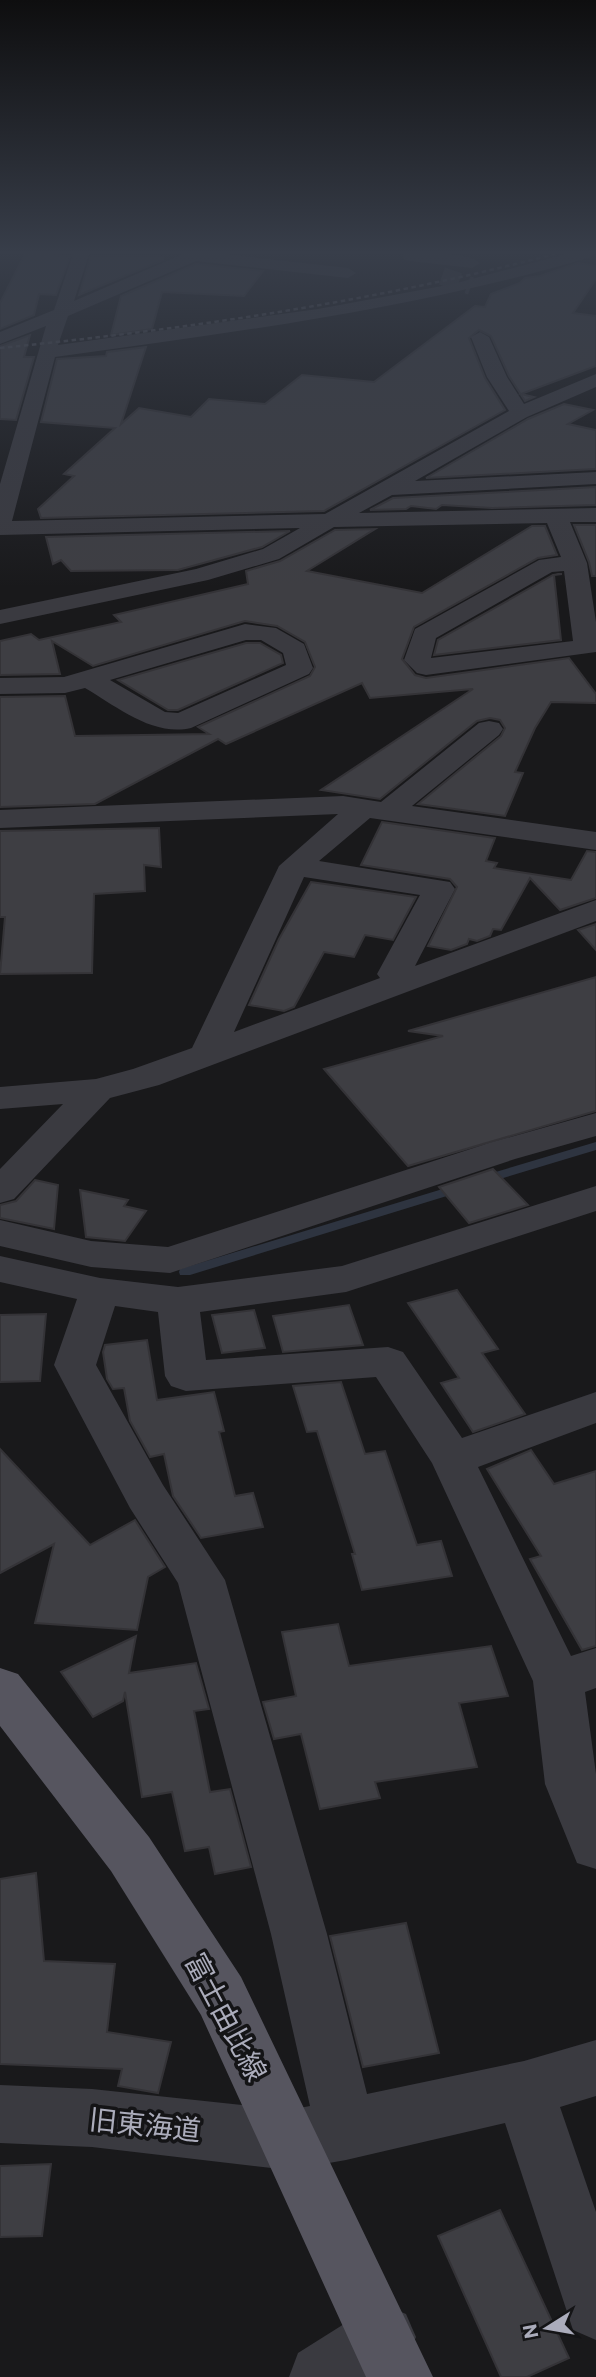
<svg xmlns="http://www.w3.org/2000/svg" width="596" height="2377" font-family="Commissioner,'Noto Sans JP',sans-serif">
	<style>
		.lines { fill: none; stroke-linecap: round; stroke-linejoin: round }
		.stream { fill: #2e3440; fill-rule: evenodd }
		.building { fill: #3e3e43; stroke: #343337; stroke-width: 2 }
		.minor-tunnel { stroke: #36363b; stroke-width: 18; stroke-dasharray: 18 9; stroke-linecap: butt }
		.minor { fill: #3a3a40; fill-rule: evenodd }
		.major { fill: #56555f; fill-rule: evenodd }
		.rail { stroke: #4e4f57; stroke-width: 2.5; stroke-dasharray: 4.5 3.5; stroke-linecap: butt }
		.labels { text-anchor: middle; stroke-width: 7; stroke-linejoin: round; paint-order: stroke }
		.near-street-label { font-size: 28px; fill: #abacbb; stroke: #141416 }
	</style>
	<rect width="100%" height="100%" fill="#19191b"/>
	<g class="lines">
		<g class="stream">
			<polygon points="596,1142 596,1150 483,1184 477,1180 479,1177"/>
			<polygon points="459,1184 463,1185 465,1188 463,1191 190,1275 180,1275 179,1272 180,1269"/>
		</g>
	</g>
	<g class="building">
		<polygon points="25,254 70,256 56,295 39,294 34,315 0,329 0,303"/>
		<polygon points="91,256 156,256 163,257 163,260 79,295"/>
		<polygon points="578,263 596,266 596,279 573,313 596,316 596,366 521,394 534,397 525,401 509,376 491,336 479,330 469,338 485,378 505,410 324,511 41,518 38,509 74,476 64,474 115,428 41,422 57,359 106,356 107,352 146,347 121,424 139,408 191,417 209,399 265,404 302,375 374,382 475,306 485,307 491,294 520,283 525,278 540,276"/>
		<polygon points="196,264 263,271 244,296 162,292 152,329 111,335 121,296"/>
		<polygon points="30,335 24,357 34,357 16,420 0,419 0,346"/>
		<polygon points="564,404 593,410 568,424 596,430 596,469 426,478 528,419"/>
		<polygon points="596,487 596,505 492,508 442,505 436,509 411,506 406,509 370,510 393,498"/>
		<polygon points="574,525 596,525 596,576 592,576 589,562"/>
		<polygon points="532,526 545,526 557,555 538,558 414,627 402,659 415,675 426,678 569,658 596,694 596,703 551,702 535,728 515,772 523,773 505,816 418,804 501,736 505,728 500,720 490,718 477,721 380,799 321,790 473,689 370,698 362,683 226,744 218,739 95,804 0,807 0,697 65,696 75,736 209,734 198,727 310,676 315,667 305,642 277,626 245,621 93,666 52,641 60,674 0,675 0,641 31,634 39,640 121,622 114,615 248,584 246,571 280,561 335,530 375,529 307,571 422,593"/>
		<polygon points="290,531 262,547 178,570 71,571 61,560 53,564 46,537"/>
		<polygon points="562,574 554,575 561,640 434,655 438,640 553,575"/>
		<polygon points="246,643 260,643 281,655 283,663 178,710 168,710 118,680"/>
		<polygon points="382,822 495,838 486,861 497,863 494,868 571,880 587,851 596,852 596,898 560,910 530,878 501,930 493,929 490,936 477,941 469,939 467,944 451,950 428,946 457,887 450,879 361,865"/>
		<polygon points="159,828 161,867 144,865 145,891 94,894 92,973 0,974 5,917 0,917 0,831"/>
		<polygon points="311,882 416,897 393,940 365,935 354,957 324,952 294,1007 284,1011 249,1005 279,939"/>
		<polygon points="596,924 596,950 578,930"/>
		<polygon points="596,977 596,1111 408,1166 324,1069 443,1036 408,1031"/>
		<polygon points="493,1169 528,1205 469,1223 439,1187"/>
		<polygon points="35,1180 58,1185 54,1229 0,1218 0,1205 16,1201"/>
		<polygon points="80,1190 128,1200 124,1206 146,1211 125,1241 86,1237"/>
		<polygon points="457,1290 498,1349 482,1353 525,1414 473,1432 441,1383 459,1378 408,1303"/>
		<polygon points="349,1305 363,1345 283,1352 273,1316"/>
		<polygon points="254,1310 265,1348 222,1353 212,1315"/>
		<polygon points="46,1314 40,1381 0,1382 0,1315"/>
		<polygon points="147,1340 157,1400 214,1392 224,1431 219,1432 235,1496 253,1493 263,1527 201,1538 173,1496 164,1454 150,1457 130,1421 124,1388 113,1389 107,1379 103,1352 105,1345"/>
		<polygon points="341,1382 365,1454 385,1451 417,1545 441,1541 452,1576 362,1590 352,1554 355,1554 317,1431 307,1432 293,1386"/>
		<polygon points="0,1449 90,1545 135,1520 165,1567 148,1577 137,1630 35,1623 54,1544 0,1573"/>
		<polygon points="531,1450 554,1484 596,1471 596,1646 582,1650 530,1559 541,1556 487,1469"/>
		<polygon points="338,1624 349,1666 491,1646 508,1696 459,1703 477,1767 375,1782 380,1798 320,1809 301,1734 274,1739 263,1702 296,1696 282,1632"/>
		<polygon points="136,1636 129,1673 196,1663 209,1709 194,1711 210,1792 230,1789 251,1867 215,1874 209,1847 185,1851 172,1792 142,1797 125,1692 123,1701 93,1717 61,1672"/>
		<polygon points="36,1873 44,1961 115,1964 107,2032 171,2042 158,2093 118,2086 122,2069 0,2064 0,1879"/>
		<polygon points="406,1923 439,2053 363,2067 330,1936"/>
		<polygon points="51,2164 42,2236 0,2237 0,2166"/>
		<polygon points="500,2210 569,2358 527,2377 501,2377 438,2236"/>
	</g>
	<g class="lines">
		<polyline class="minor-tunnel" points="442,276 471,286"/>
		<g class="minor">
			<path d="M73,254H89L74,301L183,254H224L348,268L356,273L348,278L196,261L68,316L58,345L318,309L453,284L566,254H593L591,257C415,309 236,332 55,357L12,521L325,514L509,411L487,377L471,337L480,332L489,337L507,377L524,404L596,374V387L527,417L415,481L596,472V484L392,495L359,513L596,508V522H570L587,563L596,622V652L426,675L417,673L404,660L415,629L539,560L561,557L547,523L334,527L279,559L208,580L0,624V610L196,569L263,549L300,528L0,535V484L46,326L0,344V332L54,310ZM564,571L573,641L431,658L436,638L552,572Z"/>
			<path d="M403,254C421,254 469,251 480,263L472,268L410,261L404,259Z"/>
			<path d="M245,624L276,628L304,644L313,668L309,674L191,728C153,737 116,706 85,688L65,693L0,694V678L64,677ZM246,640H261L283,653L286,665L178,713L165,712L110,680Z"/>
			<path d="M489,721L499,723L503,729L499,735L412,806L596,832V850L370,818L319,861L450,882L455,889L415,966L596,900V921L159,1085L110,1098L14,1199L0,1203V1169L63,1104L0,1109V1087L96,1079L133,1069L192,1048L279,866L338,814L0,828V810L343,796L381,802L479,723ZM304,877L420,895L377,974L380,978L234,1032Z"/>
			<polygon points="596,1113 596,1136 515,1159 170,1273 91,1267 0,1246 0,1220 91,1241 168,1247 489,1143"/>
			<polygon points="596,1186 596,1211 346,1292 200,1312 206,1360 388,1347 403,1352 462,1438 596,1392 596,1423 478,1467 571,1656 596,1648 596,1688 585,1692 596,1774 596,1869 577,1863 545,1784 533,1681 432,1463 376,1377 186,1391 171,1386 165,1376 158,1312 115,1306 96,1365 163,1485 225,1580 327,1934 367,2094 524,2061 596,2040 596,2096 560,2107 596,2212 596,2340 573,2330 505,2123 346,2160 289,2170 92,2147 0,2143 0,2085 92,2089 289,2110 310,2106 271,1934 178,1583 130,1508 54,1365 77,1299 0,1282 0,1256 100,1278 178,1287 342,1266"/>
			<polygon points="383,2304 406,2314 416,2337 406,2360 381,2377 289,2377 298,2353 360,2314"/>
		</g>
		<polygon class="major" points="0,1668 18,1674 149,1837 241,1977 433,2377 366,2377 201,2015 111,1871 0,1726"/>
		<path class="rail" d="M0,348C188,329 372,302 555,254"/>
	</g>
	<linearGradient id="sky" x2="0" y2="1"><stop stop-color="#0e0e0f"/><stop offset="0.43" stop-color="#383e4a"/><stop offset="1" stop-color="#383e4a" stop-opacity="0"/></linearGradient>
	<rect width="596" height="587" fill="url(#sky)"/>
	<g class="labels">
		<g class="near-street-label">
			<text transform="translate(226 2017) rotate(62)" y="10">富士由比線</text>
			<text transform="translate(145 2125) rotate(6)" y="10">旧東海道</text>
		</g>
	</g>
	<g transform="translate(547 2328) rotate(259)" stroke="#141416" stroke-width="5" paint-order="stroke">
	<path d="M0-5L12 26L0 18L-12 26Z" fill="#abacbb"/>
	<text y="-10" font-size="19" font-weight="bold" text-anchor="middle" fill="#abacbb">N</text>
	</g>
</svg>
